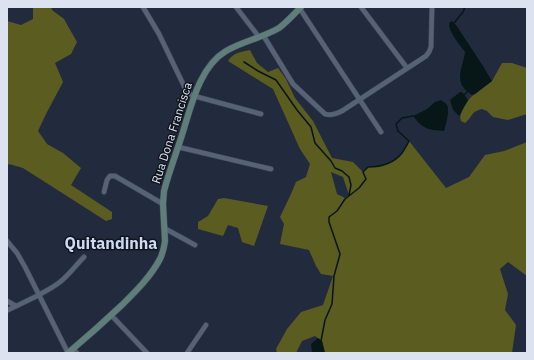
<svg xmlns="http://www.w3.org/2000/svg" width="534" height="360" font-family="'IBM Plex Sans',sans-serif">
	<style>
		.forest { fill: #5b5c1f; fill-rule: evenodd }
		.water { fill: #071616 }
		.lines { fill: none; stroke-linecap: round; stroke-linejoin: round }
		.stream { stroke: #071616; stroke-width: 1.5 }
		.street-casing { stroke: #414959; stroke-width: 5.5 }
		.secondary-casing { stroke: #414959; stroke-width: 7 }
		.street { stroke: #576277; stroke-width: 4.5 }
		.secondary { stroke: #5f7e79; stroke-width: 6 }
		.labels { text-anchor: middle; stroke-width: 3; stroke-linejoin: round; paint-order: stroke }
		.street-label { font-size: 12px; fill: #dce2ef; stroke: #10141c }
		.district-label { font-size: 16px; font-weight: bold; fill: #cedbf4; stroke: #10141c }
	</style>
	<rect width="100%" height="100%" fill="#222b3e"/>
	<g class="forest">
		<polygon points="33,7 51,7 52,10 64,19 77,42 71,54 55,63 63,82 46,114 38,131 47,144 63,153 81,168 71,185 112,212 112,219 106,221 23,168 9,164 7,166 7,21 21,25 33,19"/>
		<path d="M250,50L257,63L268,72L278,68L286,79L295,98L313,121L332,158L353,162L363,172L368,167C381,167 394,163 402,153C405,149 407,145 409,141L446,188L469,177L485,155L504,151L527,142V276L508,262L500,269L508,294L505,310L516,325L512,353H325L322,341L315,336L302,341L296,353H277L276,349L287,329L301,312L323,305L333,276L321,274L316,266L309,250L280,244L284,224L280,217L291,194L296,182L306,177L310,164L300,149L273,89L228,61C233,53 240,52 250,50ZM331,172L343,177L349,195L345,198L337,194Z"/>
		<path d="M502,63H512L527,68V114L508,120L493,117L487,111L482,109C470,112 473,117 465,123L461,121C460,118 460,116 461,114C463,108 469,97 475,94L492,81Z"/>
		<polygon points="224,198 268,206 254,246 242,242 238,228 228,225 223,236 198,229 198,222 208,216 218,199"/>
	</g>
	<g class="water">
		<path d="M452,21L456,25L483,66L492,81L475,94L472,95C469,93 465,90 463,87C456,76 464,63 465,52C459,44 452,36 449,26L450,22Z"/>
		<polygon points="460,92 462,92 468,100 459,116 453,110 450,100"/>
		<path d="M441,100C443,102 446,103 447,105C450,110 446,125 444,131C428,130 423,129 413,116L427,109L435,102Z"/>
		<polygon points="318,338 322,341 325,353 312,353 311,344"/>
	</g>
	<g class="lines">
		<g class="stream">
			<polyline points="454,23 463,12 465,7"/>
			<polyline points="244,62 258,71 276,80 297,110 311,127 315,143 331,161 335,168 342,171 349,177 351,185 349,195"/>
			<polyline points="463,96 469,90"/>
			<path d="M321,341L325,320L332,304L334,276L340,254L329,222V217L337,211L345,199L359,188L366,179L363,172L368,167C381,167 394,163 402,153C405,149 407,145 409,141L398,131L396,124L402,118L413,116"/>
		</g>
		<g class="street-casing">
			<g id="street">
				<polyline points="143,7 159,34 185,88 190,94 194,96 261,114"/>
				<polyline points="236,7 259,37"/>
				<polyline points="361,7 407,68"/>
				<polyline points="300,9 381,132"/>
				<path d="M263,35L293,84L325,114C331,116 336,114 342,111L426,56L429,52L431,47L432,7"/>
				<polyline points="178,147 271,169"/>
				<polyline points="104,192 107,180 110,176 115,176 163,204"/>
				<polyline points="164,228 195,245"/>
				<polyline points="7,241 17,253 25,267 68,353"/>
				<polyline points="7,301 16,306"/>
				<path d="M8,310C26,301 44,294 60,282C69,275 76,265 84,257"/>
				<polyline points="111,315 147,353"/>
				<polyline points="73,349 77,353"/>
				<polyline points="187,353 206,325"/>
			</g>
		</g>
		<g class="secondary-casing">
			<path id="secondary" d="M68,353C87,337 105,321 123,304C137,290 151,276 160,259C163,253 164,248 165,241L163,204L164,191C169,172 176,154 182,135C191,107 199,67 226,51C243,41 262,38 279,28C287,22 294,14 301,7"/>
		</g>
		<use href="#street" class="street"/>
		<use href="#secondary" class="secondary"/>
	</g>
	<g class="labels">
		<g class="street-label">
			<text transform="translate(172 133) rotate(-72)" y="4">Rua Dona Francisca</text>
		</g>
		<g class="district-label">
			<text x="111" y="249">Quitandinha</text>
		</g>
	</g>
	<rect width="534" height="360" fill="none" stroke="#dce2ef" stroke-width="16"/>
</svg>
